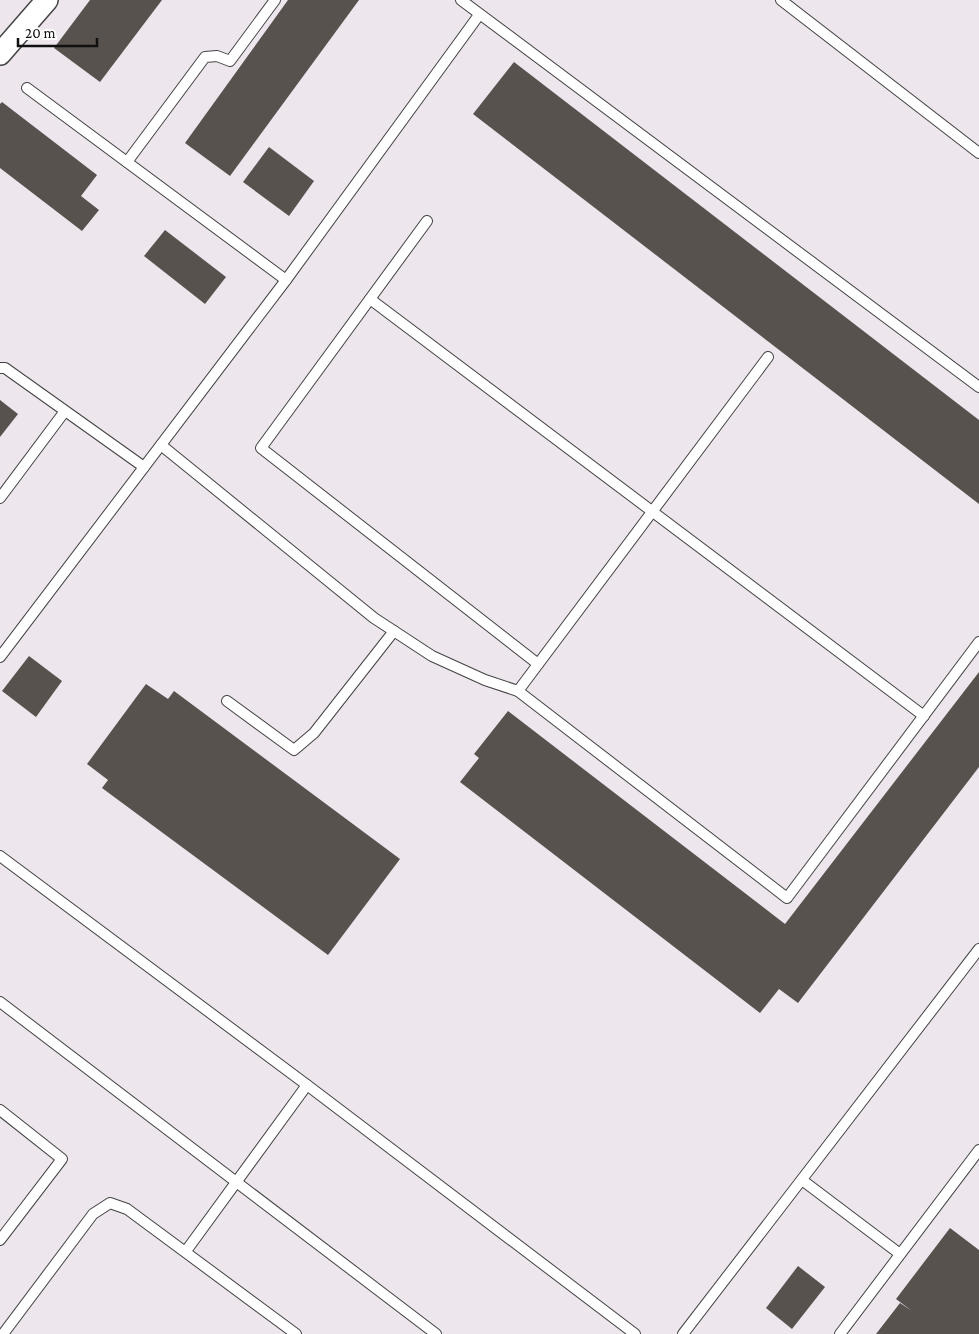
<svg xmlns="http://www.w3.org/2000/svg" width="979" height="1334" font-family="'Crimson Pro',serif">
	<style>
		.industrial { fill: #ede6ed }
		.building { fill: #57524e }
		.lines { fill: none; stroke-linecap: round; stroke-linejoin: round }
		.service-casing { stroke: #434343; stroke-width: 12 }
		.minor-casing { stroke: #434343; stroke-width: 24 }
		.service { stroke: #fff; stroke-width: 10 }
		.minor { stroke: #fff; stroke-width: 21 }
	</style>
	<rect width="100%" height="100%" fill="#fefdf4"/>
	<rect class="industrial" x="0" y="0" width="979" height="1334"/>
	<g class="building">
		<polygon points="90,0 162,0 100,82 54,48"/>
		<polygon points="288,0 359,0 230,176 185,143"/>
		<polygon points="514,62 979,420 979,504 473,114"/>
		<polygon points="2,102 97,175 81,196 99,210 82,231 0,168 0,104"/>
		<polygon points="269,147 314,181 289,216 243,182"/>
		<polygon points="165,230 226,277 205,304 144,256"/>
		<polygon points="0,400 18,414 0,437"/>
		<polygon points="29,656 62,681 36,717 2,691"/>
		<polygon points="979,672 979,767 798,1003 779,989 760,1013 460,782 479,758 474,754 508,711 785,924"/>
		<polygon points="146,684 168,699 174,691 400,859 328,955 102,788 108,780 87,764"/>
		<polygon points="950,1228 979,1250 979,1334 876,1334 900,1303 912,1311 896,1299"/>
		<polygon points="798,1266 825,1287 792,1329 766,1308"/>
	</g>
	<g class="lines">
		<g class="service-casing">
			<g id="service">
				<polyline points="461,0 979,387"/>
				<polyline points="781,0 979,153"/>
				<polyline points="27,88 286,280"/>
				<polyline points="127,162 205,57 217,56 230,61 275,0"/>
				<polyline points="427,221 261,448 538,664"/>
				<polyline points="370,299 924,716"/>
				<polyline points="0,368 5,368 144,467"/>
				<polyline points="161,445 374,618 432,656 485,680 518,691 787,898 979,642"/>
				<polyline points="0,498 65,411"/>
				<polyline points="0,657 286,280 479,15"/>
				<polyline points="518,691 768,357"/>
				<polyline points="227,701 294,750 314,733 394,631"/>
				<polyline points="0,856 307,1085 635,1334"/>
				<polyline points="0,1002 436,1334"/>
				<polyline points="0,1110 62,1159 0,1240"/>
				<polyline points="802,1180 900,1254"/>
				<polyline points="186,1251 307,1085"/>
				<polyline points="3,1334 93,1214 110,1203 127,1209 296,1334"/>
				<polyline points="683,1334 979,949"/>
				<polyline points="840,1334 979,1150"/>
			</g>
		</g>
		<g class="minor-casing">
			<polyline id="minor" points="0,54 47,0"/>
		</g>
		<use href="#service" class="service"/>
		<use href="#minor" class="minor"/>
	</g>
	<path d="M18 38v8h79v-8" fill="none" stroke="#101010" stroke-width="2.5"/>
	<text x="25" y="38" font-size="15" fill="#101010" stroke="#ffffff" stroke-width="4" paint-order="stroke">20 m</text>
</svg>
